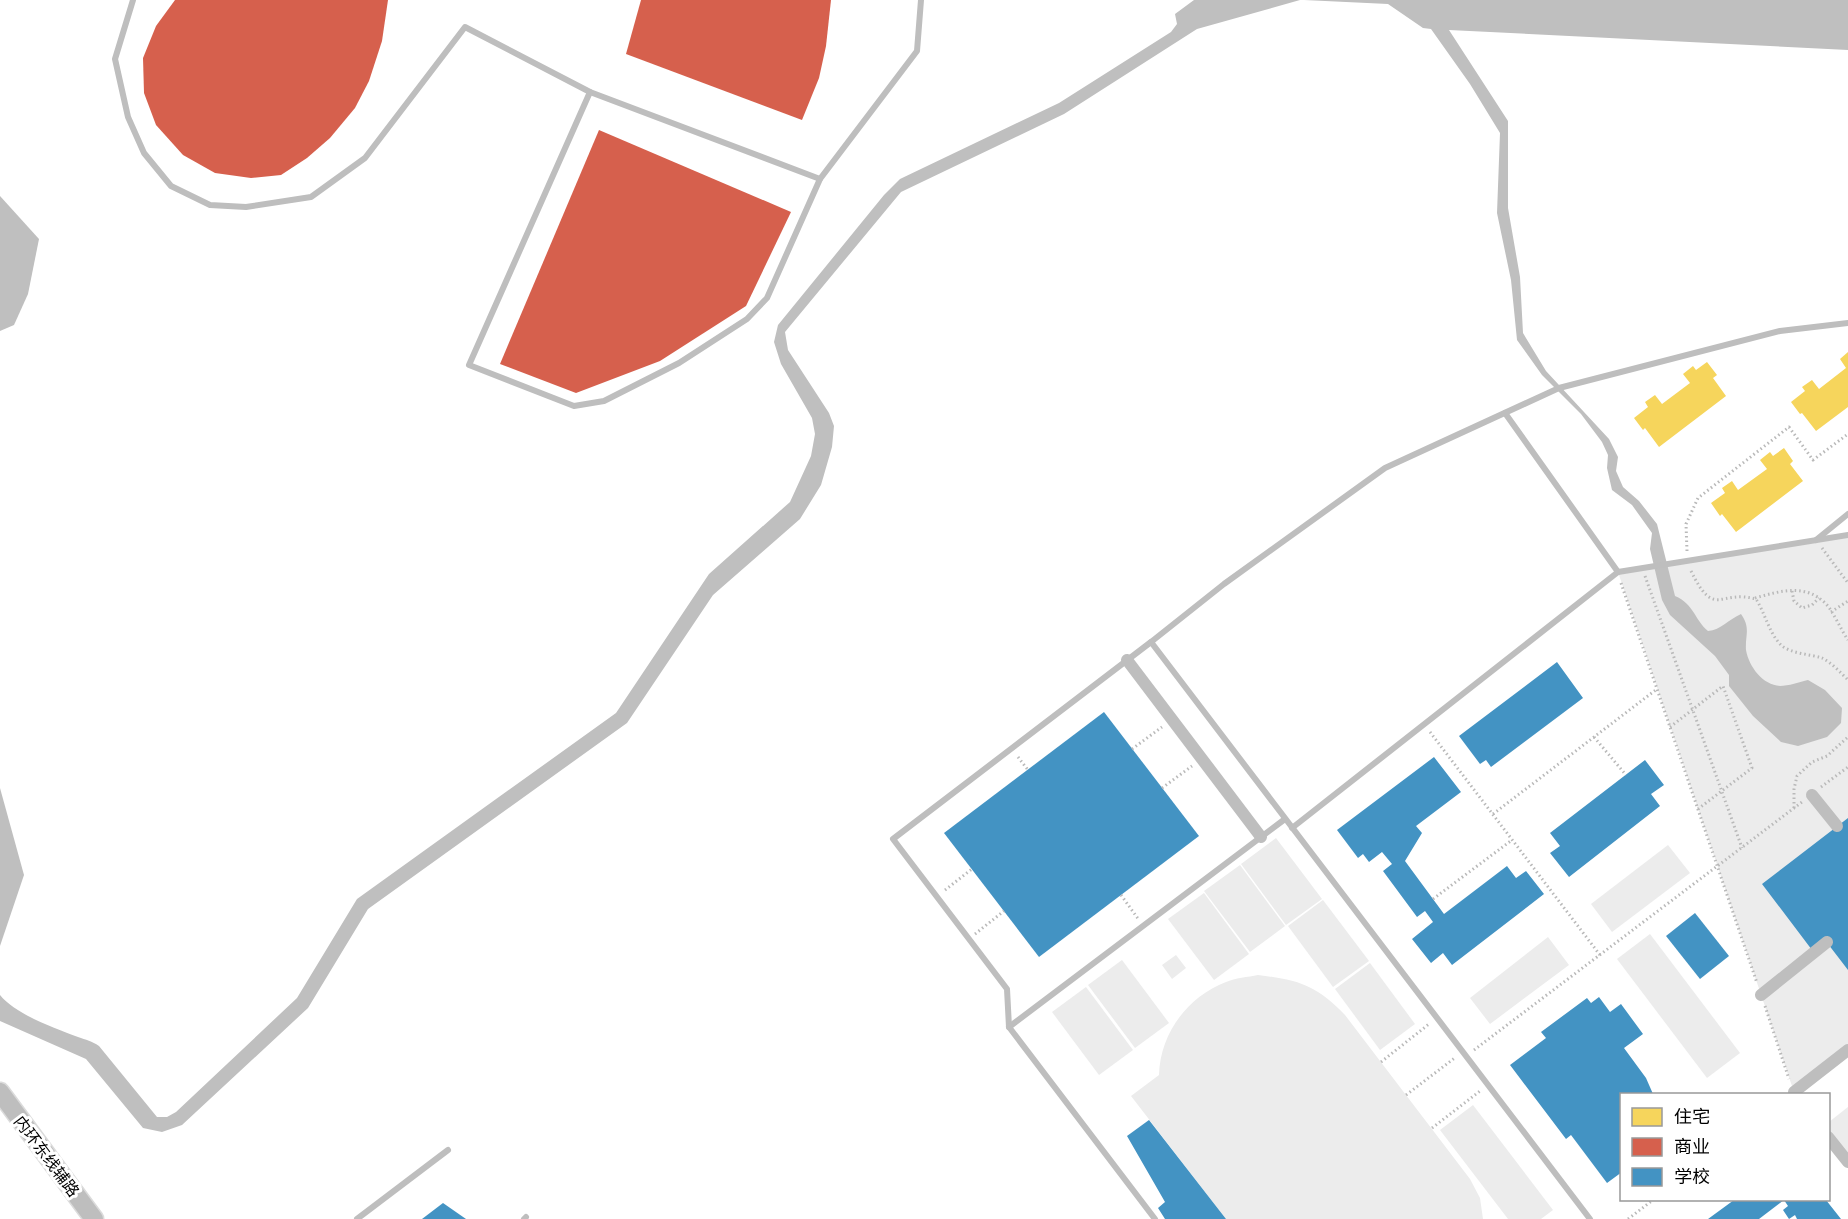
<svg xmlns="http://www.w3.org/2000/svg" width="1848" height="1219" font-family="'PT Sans','Noto Sans SC',sans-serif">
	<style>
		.green { fill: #ececec }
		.water { fill: #bfbfbf }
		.homes { fill: #f6d55c }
		.shops { fill: #d6604d }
		.schools { fill: #4393c3 }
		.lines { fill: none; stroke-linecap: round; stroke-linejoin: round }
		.primary-casing { stroke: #dbdbdb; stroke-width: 21 }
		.path { stroke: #b9b9b9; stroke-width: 3; stroke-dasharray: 1.5 3; stroke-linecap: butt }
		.lane { stroke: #bebebe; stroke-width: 6 }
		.street { stroke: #bebebe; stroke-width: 12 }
		.primary { stroke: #bebebe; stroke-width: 18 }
		.labels { text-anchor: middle; stroke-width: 6; stroke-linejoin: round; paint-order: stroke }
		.street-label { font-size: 16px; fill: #000; stroke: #fff }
	</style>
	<rect width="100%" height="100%" fill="#fff"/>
	<g class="green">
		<polygon points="1848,535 1848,1051 1794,1092 1618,572"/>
		<polygon points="1276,838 1322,899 1286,925 1241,864"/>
		<polygon points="1668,845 1690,873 1612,932 1591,904"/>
		<polygon points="1240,865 1285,926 1250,952 1204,891"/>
		<polygon points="1204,893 1249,954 1214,980 1168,919"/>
		<polygon points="1323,900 1369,961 1333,987 1288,926"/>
		<polygon points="1650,934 1740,1053 1707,1078 1617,959"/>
		<polygon points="1548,937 1569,965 1490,1024 1470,998"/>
		<polygon points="1176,955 1186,968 1172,979 1162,965"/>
		<polygon points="1122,960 1169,1023 1135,1048 1088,985"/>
		<polygon points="1370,963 1415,1024 1380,1050 1335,989"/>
		<path d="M1258,975C1299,980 1316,985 1345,1015L1470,1179L1480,1198L1483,1219H1226L1131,1096L1159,1075C1160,1034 1187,997 1226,982C1235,978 1248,977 1258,975Z"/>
		<polygon points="1086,987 1133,1050 1099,1075 1052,1012"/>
		<polygon points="1473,1105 1553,1210 1541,1219 1508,1219 1440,1130"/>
		<polygon points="1848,1107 1848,1163 1829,1137 1829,1122"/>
	</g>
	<g class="water">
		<path d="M1194,0H1300L1197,29L1064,114L901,192L785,332L788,350L829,413L834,426L832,447L821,485L800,519L713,595L627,723L368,909L308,1008L182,1125L162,1132L143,1128L86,1059L0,1021V995C15,1014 54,1028 78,1037C86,1040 92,1041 99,1046L157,1117H167L176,1112L297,998L357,899L616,713L709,574L790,502L811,456L815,434L812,418L781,364L774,342L778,325L884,195L900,179L1059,103L1171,32L1177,24L1175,14Z"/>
		<path d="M1304,0H1848V50L1449,30L1508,121V208L1520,277L1523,333L1546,371L1609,439L1618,457L1616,471L1623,487L1639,501L1657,524L1675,596C1694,604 1694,619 1708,631C1721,630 1729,619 1741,614C1751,628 1745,635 1746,650C1749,667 1763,685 1780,686C1788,686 1800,682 1808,680L1825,690L1842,708L1841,723L1827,737L1798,746L1781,742L1753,716L1729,686V675L1715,656L1670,615L1662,600L1650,549L1652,533L1632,505L1612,490L1607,468L1608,455L1602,442L1581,414L1542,375L1517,340L1511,280L1497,213L1500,133L1470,84L1431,29L1423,28L1388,4Z"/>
		<polygon points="0,196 39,239 28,294 14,325 0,331"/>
		<polygon points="0,788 24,875 0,946"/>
	</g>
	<g class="homes">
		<polygon points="1848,352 1848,407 1816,431 1802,413 1800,414 1791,402 1805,391 1802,387 1812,380 1819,389 1846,368 1840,359"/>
		<polygon points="1707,362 1717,375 1713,378 1726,396 1659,447 1645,428 1643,430 1634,418 1648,407 1645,402 1655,395 1662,404 1690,383 1683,374 1693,366 1696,370"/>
		<polygon points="1784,448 1793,461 1790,464 1803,481 1736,532 1722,514 1720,516 1711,503 1725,493 1722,488 1732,481 1738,490 1767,469 1760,460 1770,452 1773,456"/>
	</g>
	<g class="shops">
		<polygon points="175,0 388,0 382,41 369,81 355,108 330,138 307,158 281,175 251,178 215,173 183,155 156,125 144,93 143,58 156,26"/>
		<polygon points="641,0 831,0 826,46 819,78 802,120 626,54"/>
		<polygon points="599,130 791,212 746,306 660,361 576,393 500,364"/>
	</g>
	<g class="schools">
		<polygon points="1557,662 1583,698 1491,767 1486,760 1480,764 1459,736"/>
		<polygon points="1104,712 1199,836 1039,957 944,833"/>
		<polygon points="1434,757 1461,792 1416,826 1422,833 1405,861 1444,914 1507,866 1516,878 1526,871 1544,894 1452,965 1443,953 1431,963 1412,939 1433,922 1425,911 1417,917 1383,871 1392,864 1382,852 1369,862 1363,854 1358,858 1337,830"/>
		<polygon points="1645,760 1664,785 1651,794 1660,806 1569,877 1550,853 1560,846 1550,833"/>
		<polygon points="1848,818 1848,970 1825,940 1812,950 1762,884"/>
		<polygon points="1695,913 1729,956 1700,979 1666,936"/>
		<polygon points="1599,997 1610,1012 1621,1004 1643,1034 1624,1048 1646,1078 1653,1094 1622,1094 1622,1172 1607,1183 1571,1135 1566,1139 1510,1065 1546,1038 1541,1032 1587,998 1591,1003"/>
		<polygon points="1149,1120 1226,1219 1165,1219 1158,1208 1165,1202 1127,1136"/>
		<polygon points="1734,1200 1826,1200 1841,1219 1797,1219 1795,1215 1789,1219 1783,1210 1788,1206 1784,1200 1759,1219 1708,1219"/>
		<polygon points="443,1203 466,1219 422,1219"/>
	</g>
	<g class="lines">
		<g class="primary-casing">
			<polyline id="primary" points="0,1092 94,1219"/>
		</g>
		<g class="path">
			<polyline points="1822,548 1848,583"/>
			<polyline points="1687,551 1686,524 1698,498 1789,427 1813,460 1848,434"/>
			<path d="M1691,571C1715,620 1719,589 1756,599C1765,613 1769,633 1781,645C1791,654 1810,654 1822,658C1831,662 1841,673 1848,680"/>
			<polyline points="1645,576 1742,848"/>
			<polyline points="1621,583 1757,983"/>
			<polyline points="1792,591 1794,601 1802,608 1812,605 1819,598"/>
			<path d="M1755,598C1780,591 1806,583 1826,604C1833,611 1841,630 1848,640"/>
			<polyline points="1831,612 1848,601"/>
			<polyline points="1670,727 1723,686 1752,768 1698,809"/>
			<polyline points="1430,732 1600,955"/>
			<polyline points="1594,737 1626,775"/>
			<polyline points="1132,749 1162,727"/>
			<polyline points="1018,757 1028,770"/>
			<polyline points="1821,787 1848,767"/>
			<polyline points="1162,788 1192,766"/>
			<polyline points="1794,808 1794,789 1797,776 1812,762 1827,756 1848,737"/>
			<polyline points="1493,814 1657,689"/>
			<polyline points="945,890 972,869"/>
			<polyline points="1121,895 1139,920"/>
			<polyline points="1433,899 1512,840"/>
			<polyline points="975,934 1004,911"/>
			<polyline points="1765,1006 1789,1079"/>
			<polyline points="1474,1050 1802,802"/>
			<polyline points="1381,1062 1429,1024"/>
			<polyline points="1406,1095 1456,1057"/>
			<polyline points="1432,1128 1480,1091"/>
			<polyline points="1628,1219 1653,1200"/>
		</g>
		<g class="lane">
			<polyline points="133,0 115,59 128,117 144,153 171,186 210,205 246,207 311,197 365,158 465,27 590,92 820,179"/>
			<polyline points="590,92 469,365 574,406 604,401 679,363 747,319 767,298 820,179 917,51 921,0"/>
			<polyline points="1505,413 1618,572"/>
			<polyline points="1816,540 1848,514"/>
			<polyline points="1292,828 1618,572 1848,535"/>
			<polyline points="1009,1027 1007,989 893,839 1151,642"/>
			<polyline points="357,1219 448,1150"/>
			<polyline points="524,1219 526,1217"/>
			<polyline points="1155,1219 1009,1027 1285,819"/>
			<polyline points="1590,1219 1151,642 1224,584 1385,468 1559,388 1780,331 1848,323"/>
		</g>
		<g class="street">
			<polyline points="1127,660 1261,837"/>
			<polyline points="1812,795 1837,826"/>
			<polyline points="1761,995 1827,942"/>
			<polyline points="1796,1094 1794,1092 1848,1050"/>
			<polyline points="1828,1137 1848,1162"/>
		</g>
		<use href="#primary" class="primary"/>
	</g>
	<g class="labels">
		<g class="street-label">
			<text transform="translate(47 1156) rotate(53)" y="6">内环东线辅路</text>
		</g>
	</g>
	<rect x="1620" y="1093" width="210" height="108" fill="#ffffff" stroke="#999999" stroke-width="1.5"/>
	<rect x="1632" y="1108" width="30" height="18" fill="#f6d55c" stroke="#999999" stroke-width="1.5"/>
	<text x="1674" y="1123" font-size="18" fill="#000000">住宅</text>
	<rect x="1632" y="1138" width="30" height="18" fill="#d6604d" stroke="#999999" stroke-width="1.5"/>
	<text x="1674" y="1153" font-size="18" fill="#000000">商业</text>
	<rect x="1632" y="1168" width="30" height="18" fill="#4393c3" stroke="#999999" stroke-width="1.5"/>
	<text x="1674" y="1183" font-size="18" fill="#000000">学校</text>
</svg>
